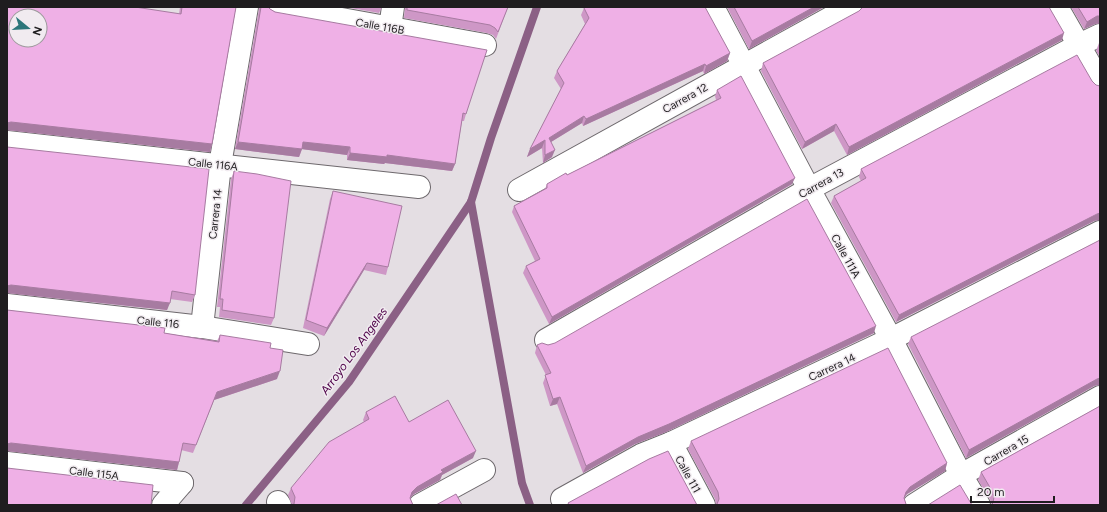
<svg xmlns="http://www.w3.org/2000/svg" width="1107" height="512" font-family="Figtree,sans-serif">
	<style>
		.lines { fill: none; stroke-linecap: round; stroke-linejoin: round }
		.stream { stroke: #8b6085; stroke-width: 8 }
		.minor-casing { stroke: #6e696d; stroke-width: 24 }
		.minor { stroke: #fff; stroke-width: 22 }
		.wall { fill: #ce97c6 }
		.shaded-wall { fill: #a77ba1 }
		.building { fill: #efb0e6; stroke: #a77ba1; fill-rule: evenodd }
		.labels { text-anchor: middle; stroke-width: 3; stroke-linejoin: round; paint-order: stroke }
		.street-label { font-size: 11px; fill: #1f1d1f; stroke: #f1ebf0 }
		.water-label { font-size: 12px; font-style: italic; fill: #4d0148; stroke: #f1ebf0 }
	</style>
	<rect width="100%" height="100%" fill="#e4dee3"/>
	<g class="lines">
		<g class="stream">
			<polyline points="471,202 522,483 530,505"/>
			<polyline points="246,505 349,382 471,202 491,138 537,7"/>
		</g>
		<g class="minor-casing">
			<g id="minor">
				<polyline points="275,7 485,45"/>
				<polyline points="713,7 809,189 891,339 961,475 979,505"/>
				<polyline points="1057,7 1100,82"/>
				<polyline points="390,28 393,7"/>
				<polyline points="7,142 419,187"/>
				<polyline points="519,190 850,7"/>
				<polyline points="7,305 202,327 308,344"/>
				<polyline points="202,327 220,165 247,7"/>
				<polyline points="546,340 809,189 1079,45 1100,35"/>
				<polyline points="671,443 704,505"/>
				<polyline points="7,463 182,483"/>
				<polyline points="562,499 641,455 671,443 891,339 1100,232"/>
				<polyline points="278,502 280,505"/>
				<polyline points="163,505 182,483"/>
				<polyline points="420,505 484,470"/>
				<polyline points="914,505 961,475 1100,397"/>
			</g>
		</g>
		<use href="#minor" class="minor"/>
	</g>
	<g class="wall">
		<polygon points="7,7 179,14 180,7 236,7 212,144 210,152 7,130"/>
		<polygon points="259,7 268,7 270,9 466,114 464,121 462,121 455,164 452,171 385,163 384,164 347,160 347,155 302,149 299,157 235,149 259,9"/>
		<polygon points="345,7 382,7 379,13"/>
		<polygon points="405,7 508,7 496,39 493,35 487,33 404,18"/>
		<polygon points="727,7 824,7 749,49"/>
		<polygon points="1071,7 1100,7 1100,23 1095,24 1084,29"/>
		<polygon points="584,8 730,53 727,61 704,74 703,71 583,126 582,123 551,142 552,157 543,163 542,148 527,157 530,149 561,89 554,78 557,71 585,24 581,15"/>
		<polygon points="1062,40 847,155 834,131 802,149 761,71 763,63"/>
		<polygon points="1099,43 1100,43 1100,57 1096,51"/>
		<polygon points="1092,81 1096,85 1094,221 896,322 831,203 834,196 861,181 859,177 861,169"/>
		<polygon points="717,90 792,184 549,324 523,273 526,266 535,261 512,212 514,206 545,189 547,184 567,175 716,100 715,96"/>
		<polygon points="7,147 195,295 192,302 170,299 167,310 8,293"/>
		<polygon points="234,171 274,318 271,325 219,317 220,307 217,307 231,179"/>
		<polygon points="333,191 388,267 386,275 364,270 324,336 303,328 330,199"/>
		<polygon points="8,310 164,333 217,341 220,335 270,348 277,379 214,400 193,453 181,450 179,462 177,470 8,451"/>
		<polygon points="874,333 666,432 635,444 583,473 557,404 550,406 543,383 546,375 535,353 537,345"/>
		<polygon points="911,337 1094,386 966,458 908,344"/>
		<polygon points="1100,406 991,504 990,499 978,480 981,472"/>
		<polygon points="366,412 409,422 473,458 442,475 440,480 414,494 410,498 412,504 292,505 288,495 291,488 364,422 363,420"/>
		<polygon points="691,441 947,463 945,471 907,494 904,498 906,504 716,505 715,499 688,449"/>
	</g>
	<g class="shaded-wall">
		<polygon points="814,7 824,7 749,49 752,41"/>
		<polygon points="1097,16 1100,16 1100,23 1095,24 1084,29 1087,22"/>
		<polygon points="1064,33 1062,40 847,155 849,147"/>
		<polygon points="730,53 727,61 704,74 706,66"/>
		<polygon points="705,64 703,71 583,126 586,119"/>
		<polygon points="584,116 582,123 546,145 549,138"/>
		<polygon points="11,122 212,144 210,152 7,130 7,123"/>
		<polygon points="836,124 834,131 802,149 805,142"/>
		<polygon points="545,140 542,148 527,157 530,149"/>
		<polygon points="238,142 302,149 299,157 235,149"/>
		<polygon points="303,142 350,147 347,155 301,149"/>
		<polygon points="555,150 552,157 543,163 545,155"/>
		<polygon points="350,153 387,155 455,164 452,171 385,163 384,164 347,160"/>
		<polygon points="795,178 792,184 549,324 552,317"/>
		<polygon points="1100,213 1100,220 1094,221 896,322 899,315 1097,214"/>
		<polygon points="367,263 364,270 324,336 327,328"/>
		<polygon points="11,285 170,303 167,310 7,293 7,286"/>
		<polygon points="876,326 874,333 666,432 635,444 583,473 586,466 638,437"/>
		<polygon points="280,371 277,379 214,400 193,453 217,392"/>
		<polygon points="1100,378 1100,385 1094,386 966,458 969,450 1097,379"/>
		<polygon points="560,397 557,404 550,406 553,399"/>
		<polygon points="11,443 179,462 177,470 7,451 7,444"/>
		<polygon points="476,451 473,458 442,475 440,480 414,494 409,499 412,492 417,487 441,470"/>
		<polygon points="947,463 945,471 907,494 903,499 906,492 910,487"/>
	</g>
	<g class="building">
		<path d="M7,7H135L181,14L182,7H236L212,144L11,122L7,123ZM16,16H40V40H16Z"/>
		<polygon points="261,7 268,7 270,9 275,12 487,50 466,114 463,113 455,164 387,155 387,157 350,153 350,147 303,142 302,149 238,142"/>
		<polygon points="407,7 508,7 498,32 495,28 490,25 407,10"/>
		<polygon points="585,7 705,7 730,53 706,66 705,64 586,119 584,116 549,138 555,150 545,155 545,140 530,149 564,83 557,71 589,18 584,8"/>
		<polygon points="734,7 814,7 752,41"/>
		<polygon points="863,7 1049,7 1064,33 849,147 836,124 805,142 763,63 859,11"/>
		<polygon points="1078,7 1100,7 1100,16 1097,16 1087,22"/>
		<polygon points="1077,55 1092,81 1096,85 1100,86 1100,213 1097,214 899,315 834,196 866,178 861,169"/>
		<polygon points="741,76 795,178 552,317 526,266 540,259 514,206 547,188 547,184 566,173 567,175 721,98 717,90"/>
		<polygon points="7,147 209,169 195,295 172,291 170,303 11,285 7,286"/>
		<polygon points="234,171 257,174 291,181 274,318 222,310 223,299 220,299"/>
		<polygon points="333,191 402,206 388,267 367,263 327,328 306,320"/>
		<polygon points="807,199 876,326 669,424 638,437 586,466 560,397 553,399 545,375 551,373 537,345 542,343 548,345 555,343"/>
		<polygon points="1100,240 1100,378 1097,379 969,450 911,337"/>
		<polygon points="7,310 165,328 164,333 219,342 220,335 271,343 270,348 283,350 280,371 217,392 196,445 183,443 179,462 11,443 7,444"/>
		<polygon points="888,348 947,463 910,487 906,492 904,498 906,504 907,505 716,505 717,504 719,499 718,492 691,441"/>
		<polygon points="395,396 409,422 448,400 476,451 441,470 443,472 417,487 412,492 410,498 413,505 292,505 294,504 295,497 291,488 329,442 369,419 366,412"/>
		<polygon points="1100,406 1100,505 991,505 993,503 994,497 992,491 981,472"/>
		<polygon points="668,451 697,505 569,505 568,503 649,459"/>
		<polygon points="7,468 153,485 151,505 7,505"/>
		<polygon points="960,485 972,505 928,505"/>
		<polygon points="456,494 462,505 436,505"/>
	</g>
	<g class="labels">
		<g class="street-label">
			<text transform="translate(380 26) rotate(10)" y="4">Calle 116B</text>
			<text transform="translate(685 98) rotate(-29)" y="4">Carrera 12</text>
			<text transform="translate(213 164) rotate(6)" y="4">Calle 116A</text>
			<text transform="translate(821 183) rotate(-29)" y="4">Carrera 13</text>
			<text transform="translate(215 214) rotate(-84)" y="4">Carrera 14</text>
			<text transform="translate(846 256) rotate(61)" y="4">Calle 111A</text>
			<text transform="translate(158 322) rotate(6)" y="4">Calle 116</text>
			<text transform="translate(832 367) rotate(-25)" y="4">Carrera 14</text>
			<text transform="translate(1006 450) rotate(-30)" y="4">Carrera 15</text>
			<text transform="translate(94 473) rotate(7)" y="4">Calle 115A</text>
			<text transform="translate(688 474) rotate(61)" y="4">Calle 111</text>
		</g>
		<g class="water-label">
			<text transform="translate(354 351) rotate(-54)" y="4">Arroyo Los Angeles</text>
		</g>
	</g>
	<rect width="1107" height="512" fill="none" stroke="#1f1d1f" stroke-width="16"/>
	<g transform="translate(28 28) rotate(108)"><circle r="19" fill="#f1ebf0" stroke="#9d999c"/>
	<path d="M0-3L7 15L0 10L-7 15Z" fill="#2c767a"/>
	<text y="-6" font-size="11" font-weight="bold" text-anchor="middle" fill="#1f1d1f">N</text>
	</g>
	<path d="M971 496v6h83v-6" fill="none" stroke="#1f1d1f" stroke-width="2"/>
	<text x="977" y="496" font-size="12" fill="#1f1d1f" stroke="#f1ebf0" stroke-width="3" paint-order="stroke">20 m</text>
</svg>
